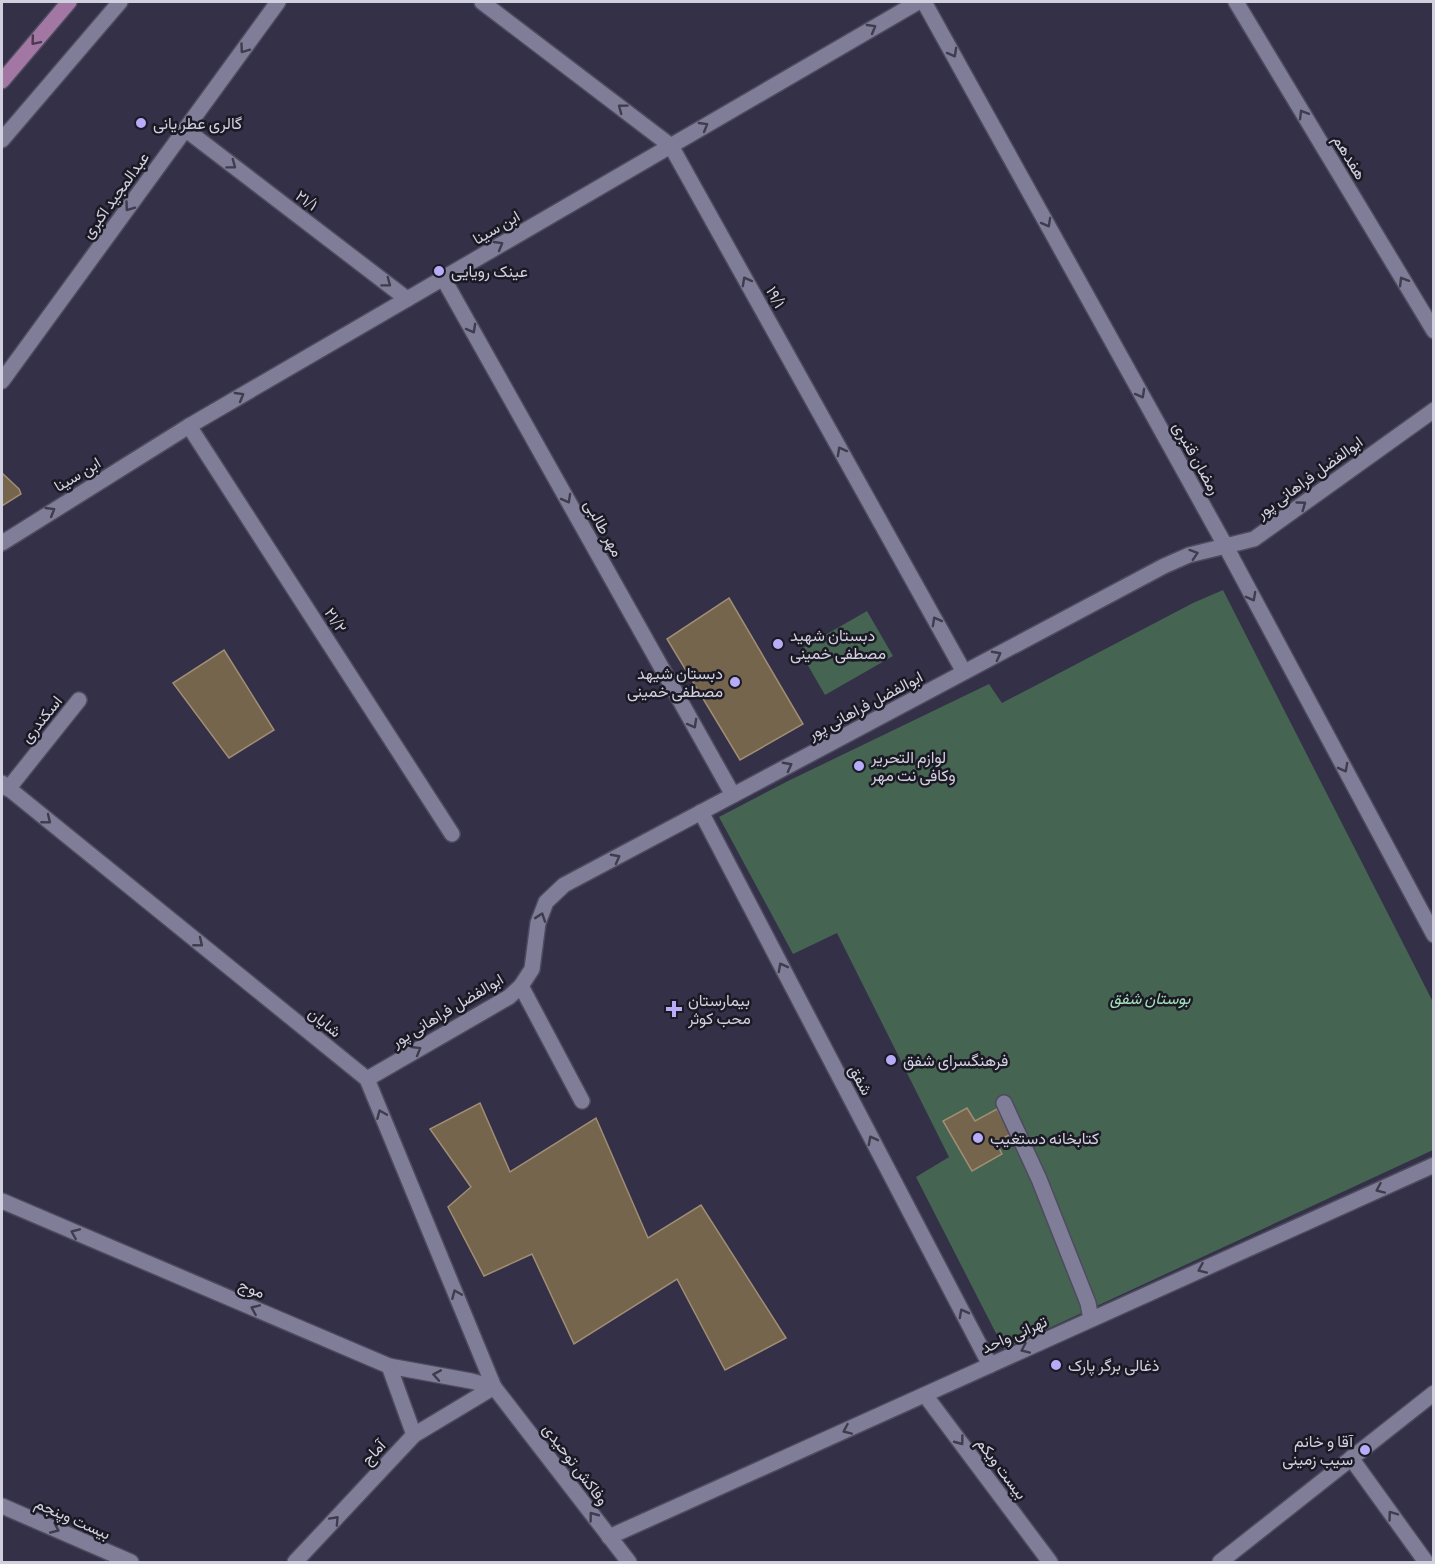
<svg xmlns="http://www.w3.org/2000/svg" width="1435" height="1564" font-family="Bitter,Vazirmatn,serif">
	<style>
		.green { fill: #456451 }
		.building { fill: #76654d; stroke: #a08e74; stroke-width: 1.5 }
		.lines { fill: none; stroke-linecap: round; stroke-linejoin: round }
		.service-casing { stroke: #4e4b5f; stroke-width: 18 }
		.pedestrian-casing { stroke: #4e4b5f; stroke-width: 18 }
		.minor-casing { stroke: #4e4b5f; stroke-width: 18 }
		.tertiary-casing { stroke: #4e4b5f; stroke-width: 18 }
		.secondary-casing { stroke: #4e4b5f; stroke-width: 18 }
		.primary-casing { stroke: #4e4b5f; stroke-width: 18 }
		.service { stroke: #807d99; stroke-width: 15 }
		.pedestrian { stroke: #807d99; stroke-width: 15 }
		.minor { stroke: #807d99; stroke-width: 15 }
		.tertiary { stroke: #807d99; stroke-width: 15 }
		.secondary { stroke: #807d99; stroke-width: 15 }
		.primary { stroke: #a277a4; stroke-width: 15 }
		.oneway { stroke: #3e3c4d }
		.oneway2 { stroke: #4a3a51 }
		.poi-dot { fill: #b6acf8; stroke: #1b1924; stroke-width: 2 }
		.labels { text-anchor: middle; stroke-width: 5; stroke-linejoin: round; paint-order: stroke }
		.poi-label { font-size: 16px; fill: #d1d0df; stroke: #1b1924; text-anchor: start }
		.street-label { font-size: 16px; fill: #d1d0df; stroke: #1b1924 }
		.park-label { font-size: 16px; font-style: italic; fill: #a3e0bb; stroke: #1b1924 }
	</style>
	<rect width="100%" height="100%" fill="#333048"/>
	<g class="green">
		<polygon points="1223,590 1433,1002 1433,1150 1004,1349 916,1177 949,1157 837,933 793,954 719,817 788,781 989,684 1002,703 1193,603"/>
		<polygon points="867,611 893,656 825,695 799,650"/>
	</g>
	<g class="building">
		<polygon points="2,473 19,489 21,494 2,506"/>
		<polygon points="729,598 803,724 740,760 667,639"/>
		<polygon points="224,650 274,730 229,758 173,683"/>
		<polygon points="480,1103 510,1172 596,1118 648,1238 701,1205 786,1338 725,1370 677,1279 574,1344 532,1254 484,1276 448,1207 471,1187 430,1129"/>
		<polygon points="967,1108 975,1121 997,1109 1011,1134 996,1142 1002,1154 972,1171 943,1121"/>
	</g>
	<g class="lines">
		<g class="service-casing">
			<g id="service">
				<polyline points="2,140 120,2"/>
				<polyline points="521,986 582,1101"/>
			</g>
		</g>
		<g class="pedestrian-casing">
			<polyline id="pedestrian" points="1004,1103 1039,1179 1088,1303 1091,1319"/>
		</g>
		<g class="minor-casing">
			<g id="minor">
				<polyline points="482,2 671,146 964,672"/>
				<polyline points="924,2 1225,545 1434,935"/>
				<polyline points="1236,2 1434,331"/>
				<polyline points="185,129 407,299"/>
				<polyline points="443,278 733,795"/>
				<polyline points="189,426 452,834"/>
				<polyline points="2,783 367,1079 494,1387 629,1562"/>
				<polyline points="8,789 79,700"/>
				<polyline points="701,812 990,1365"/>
				<polyline points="367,1079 509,997 521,986 532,969 538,923 546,902 564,885 1164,566 1189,555 1254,539 1434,410"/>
				<polyline points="2,1201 389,1366 471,1381 494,1387"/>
				<polyline points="389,1366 414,1435"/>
				<polyline points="925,1395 1050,1562"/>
				<polyline points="1351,1458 1426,1562"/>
				<polyline points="2,1506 131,1562"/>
				<polyline points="609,1537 1434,1165"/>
				<polyline points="295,1562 414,1435 494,1387"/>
			</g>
		</g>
		<g class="tertiary-casing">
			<g id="tertiary">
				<polyline points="2,381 278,2"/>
				<polyline points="2,543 189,426 918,2"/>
			</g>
		</g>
		<g class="secondary-casing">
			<polyline id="secondary" points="1220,1562 1434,1393"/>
		</g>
		<g class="primary-casing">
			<polyline id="primary" points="2,81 69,2"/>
		</g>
		<use href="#service" class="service"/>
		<use href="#pedestrian" class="pedestrian"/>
		<use href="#minor" class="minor"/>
		<use href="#tertiary" class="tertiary"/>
		<use href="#secondary" class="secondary"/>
		<use href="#primary" class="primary"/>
	</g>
	<defs><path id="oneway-chevron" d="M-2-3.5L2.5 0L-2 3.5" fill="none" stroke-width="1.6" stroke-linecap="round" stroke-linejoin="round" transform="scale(1.5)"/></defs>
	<g class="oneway">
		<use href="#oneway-chevron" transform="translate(872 28) rotate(-30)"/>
		<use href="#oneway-chevron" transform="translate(244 49) rotate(126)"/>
		<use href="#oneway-chevron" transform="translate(953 53) rotate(61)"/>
		<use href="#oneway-chevron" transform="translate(622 108) rotate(-143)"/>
		<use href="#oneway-chevron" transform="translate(1303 114) rotate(-121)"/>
		<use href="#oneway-chevron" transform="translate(704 126) rotate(-30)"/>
		<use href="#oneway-chevron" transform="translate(232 165) rotate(37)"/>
		<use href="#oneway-chevron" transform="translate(129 207) rotate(126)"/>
		<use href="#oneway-chevron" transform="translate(1047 223) rotate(61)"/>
		<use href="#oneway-chevron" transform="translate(499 245) rotate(-30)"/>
		<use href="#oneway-chevron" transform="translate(746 281) rotate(-119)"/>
		<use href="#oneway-chevron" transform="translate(1403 281) rotate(-121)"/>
		<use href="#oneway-chevron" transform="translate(387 283) rotate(37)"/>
		<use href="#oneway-chevron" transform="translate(472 329) rotate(61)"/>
		<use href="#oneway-chevron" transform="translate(1141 394) rotate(61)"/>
		<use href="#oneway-chevron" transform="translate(240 396) rotate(-30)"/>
		<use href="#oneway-chevron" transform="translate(841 451) rotate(-119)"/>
		<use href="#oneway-chevron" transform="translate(567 499) rotate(61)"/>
		<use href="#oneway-chevron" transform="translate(1302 505) rotate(-36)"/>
		<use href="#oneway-chevron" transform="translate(51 511) rotate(-31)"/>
		<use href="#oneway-chevron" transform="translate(1194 554) rotate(-18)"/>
		<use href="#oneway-chevron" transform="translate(1252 597) rotate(62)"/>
		<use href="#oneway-chevron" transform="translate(936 621) rotate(-119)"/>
		<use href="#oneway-chevron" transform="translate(997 655) rotate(-28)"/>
		<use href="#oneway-chevron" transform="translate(693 724) rotate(61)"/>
		<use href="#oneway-chevron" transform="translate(788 766) rotate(-28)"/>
		<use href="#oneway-chevron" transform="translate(1344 768) rotate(62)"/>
		<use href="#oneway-chevron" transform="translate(47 820) rotate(39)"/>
		<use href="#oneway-chevron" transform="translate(616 858) rotate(-28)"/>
		<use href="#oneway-chevron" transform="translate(541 917) rotate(-71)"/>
		<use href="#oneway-chevron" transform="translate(199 943) rotate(39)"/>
		<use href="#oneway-chevron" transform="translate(782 967) rotate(-118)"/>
		<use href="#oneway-chevron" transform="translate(417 1050) rotate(-30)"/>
		<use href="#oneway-chevron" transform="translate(381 1114) rotate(-113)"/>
		<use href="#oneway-chevron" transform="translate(872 1140) rotate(-118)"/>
		<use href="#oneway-chevron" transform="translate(1380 1189) rotate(156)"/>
		<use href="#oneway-chevron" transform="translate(75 1233) rotate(-157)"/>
		<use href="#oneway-chevron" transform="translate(1202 1269) rotate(156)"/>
		<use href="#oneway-chevron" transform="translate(456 1294) rotate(-113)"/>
		<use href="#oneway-chevron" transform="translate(255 1309) rotate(-157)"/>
		<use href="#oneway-chevron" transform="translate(963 1313) rotate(-118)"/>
		<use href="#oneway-chevron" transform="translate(1025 1349) rotate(156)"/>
		<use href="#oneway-chevron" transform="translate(437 1375) rotate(-170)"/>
		<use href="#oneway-chevron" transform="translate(847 1430) rotate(156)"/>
		<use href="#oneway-chevron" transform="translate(960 1441) rotate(53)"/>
		<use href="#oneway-chevron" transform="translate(1392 1515) rotate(-126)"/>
		<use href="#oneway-chevron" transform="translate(593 1516) rotate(-127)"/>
		<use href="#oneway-chevron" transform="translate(335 1520) rotate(-47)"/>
		<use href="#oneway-chevron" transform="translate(55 1529) rotate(24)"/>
	</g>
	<use class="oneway2" href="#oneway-chevron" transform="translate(35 41) rotate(130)"/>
	<g class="poi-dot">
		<circle cx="141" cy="123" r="6"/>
		<circle cx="439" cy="271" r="6"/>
		<circle cx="778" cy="644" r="6"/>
		<circle cx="735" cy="682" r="6"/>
		<circle cx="859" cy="766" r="6"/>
		<path d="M671 1000h6v6h6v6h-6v6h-6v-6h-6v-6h6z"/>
		<circle cx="891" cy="1060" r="6"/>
		<circle cx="978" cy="1138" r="6"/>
		<circle cx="1056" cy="1365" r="6"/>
		<circle cx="1365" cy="1450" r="6"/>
	</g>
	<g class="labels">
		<g class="poi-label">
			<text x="153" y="129">گالری عطر یانی</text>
			<text x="451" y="277">عینک رویایی</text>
			<text x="790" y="641">دبستان شهید<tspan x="790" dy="18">مصطفی خمینی</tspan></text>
			<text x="723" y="679" text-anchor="end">دبستان شیهد<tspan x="723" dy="18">مصطفی خمینی</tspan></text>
			<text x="871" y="763">لوازم التحریر<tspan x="871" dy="18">وکافی نت مهر</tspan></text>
			<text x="688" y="1006">بیمارستان<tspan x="688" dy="18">محب کوثر</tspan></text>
			<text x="903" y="1066">فرهنگسرای شفق</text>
			<text x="990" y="1144">کتابخانه دستغیب</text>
			<text x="1068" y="1371">ذغالی برگر پارک</text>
			<text x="1353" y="1447" text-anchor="end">آقا و خانم<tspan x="1353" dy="18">سیب زمینی</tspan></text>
		</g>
		<g class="street-label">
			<text transform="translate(1350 157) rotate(59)" y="6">هفدهم</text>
			<text transform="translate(115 195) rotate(-54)" y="6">عبدالمجید اکبری</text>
			<text transform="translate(307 200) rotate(37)" y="6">۲۱/۱</text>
			<text transform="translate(496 227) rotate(-30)" y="6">ابن سینا</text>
			<text transform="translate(776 297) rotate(61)" y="6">۱۹/۱</text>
			<text transform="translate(1197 458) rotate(61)" y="6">رمضان قنبری</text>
			<text transform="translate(77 474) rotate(-31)" y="6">ابن سینا</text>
			<text transform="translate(1309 477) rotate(-36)" y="6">ابوالفضل فراهانی پور</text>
			<text transform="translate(604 528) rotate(61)" y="6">مهر طالبی</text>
			<text transform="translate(336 620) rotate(57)" y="6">۲۱/۲</text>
			<text transform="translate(865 705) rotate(-28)" y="6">ابوالفضل فراهانی پور</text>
			<text transform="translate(41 719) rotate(-51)" y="6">اسکندری</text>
			<text transform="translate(447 1010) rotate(-31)" y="6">ابوالفضل فراهانی پور</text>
			<text transform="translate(325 1022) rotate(39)" y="6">شایان</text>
			<text transform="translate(861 1080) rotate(62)" y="6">شفق</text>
			<text transform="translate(252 1288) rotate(23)" y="6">موج</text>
			<text transform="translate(1014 1334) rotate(-24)" y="6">تهرانی واحد</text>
			<text transform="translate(373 1452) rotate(-47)" y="6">آماج</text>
			<text transform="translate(576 1464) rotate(53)" y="6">وفاکش توحیدی</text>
			<text transform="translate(1002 1468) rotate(53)" y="6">بیست‌ ویکم</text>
			<text transform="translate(73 1518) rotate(24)" y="6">بیست وپنجم</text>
		</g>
		<g class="park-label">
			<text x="1150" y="1004">بوستان شفق</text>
		</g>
	</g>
	<rect width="1435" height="1564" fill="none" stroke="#d1d0df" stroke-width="6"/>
</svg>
